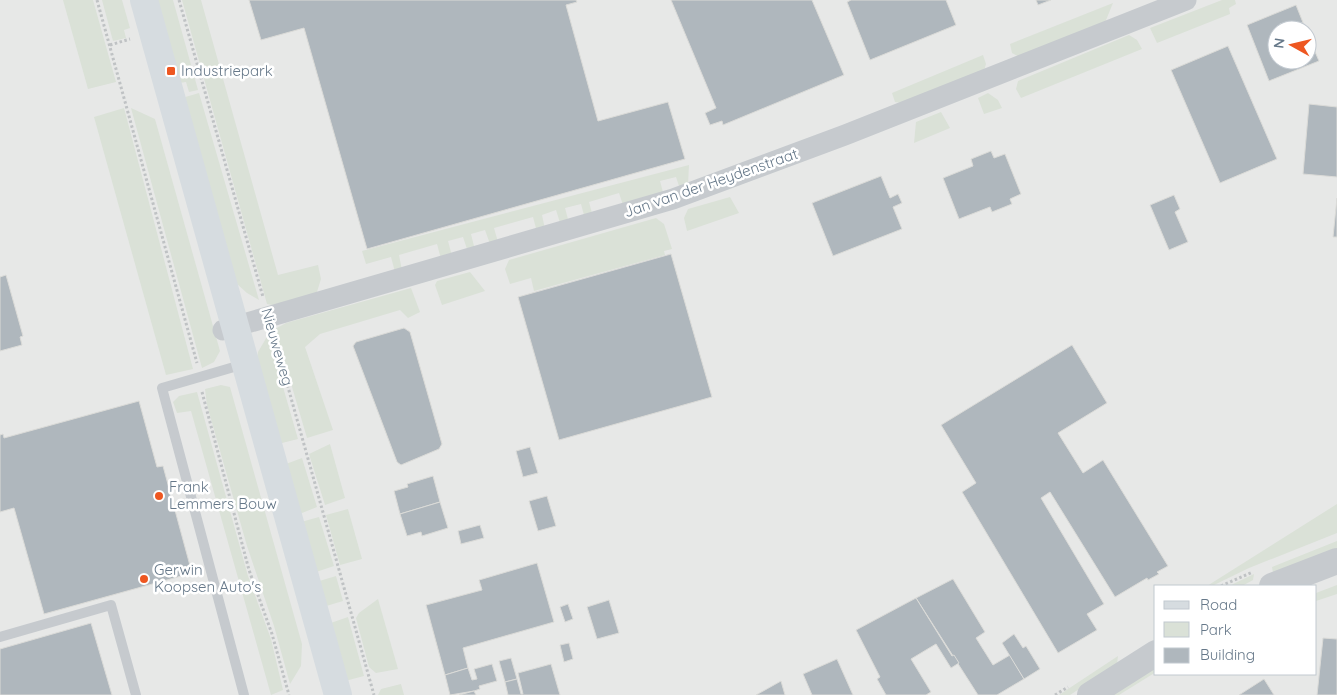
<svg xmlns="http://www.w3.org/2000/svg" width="1337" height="695" font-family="Quicksand,sans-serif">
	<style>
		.built { fill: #e7e8e7; fill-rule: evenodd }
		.green { fill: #dae1d7 }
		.building { fill: #afb7bd; stroke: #dbdbd8 }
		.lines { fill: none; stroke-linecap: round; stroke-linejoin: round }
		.path { stroke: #bfc2c4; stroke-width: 3; stroke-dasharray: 2.5 2.5; stroke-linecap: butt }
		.service { stroke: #c6cace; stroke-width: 10 }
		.minor { stroke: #c6cace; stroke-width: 21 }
		.tertiary { stroke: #c6cace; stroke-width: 26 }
		.secondary { stroke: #d6dce0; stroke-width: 28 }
		.poi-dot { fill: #ee5721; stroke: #fff; stroke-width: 2 }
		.labels { text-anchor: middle; stroke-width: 5; stroke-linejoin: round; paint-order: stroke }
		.poi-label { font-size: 15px; fill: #667889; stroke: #fff; text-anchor: start }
		.street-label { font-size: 15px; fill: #667889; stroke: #fff }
	</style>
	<rect width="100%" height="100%" fill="#f9f9f6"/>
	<path class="built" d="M0,0H1337V695H0ZM1277,30H1307V60H1277ZM1156,586H1316V674H1156Z"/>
	<g class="green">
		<polygon points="63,0 93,0 116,82 88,89"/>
		<polygon points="102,0 122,0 130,28 124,30 126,38 113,41"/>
		<polygon points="149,0 173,0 198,90 189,92 186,82 179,83"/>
		<polygon points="182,0 201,0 278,275 318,265 321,279 316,295 272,305 267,304"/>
		<polygon points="1222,0 1235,0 1236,4 1229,8 1230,14 1157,43 1150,28"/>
		<polygon points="1113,3 1104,25 1021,58 1012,53 1010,44"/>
		<polygon points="1129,35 1137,40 1142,49 1021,98 1016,89 1018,81"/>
		<polygon points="983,55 986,64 983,74 908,104 895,102 892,93"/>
		<polygon points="199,93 259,300 247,293 237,284 182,98"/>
		<polygon points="988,93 998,100 1002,108 984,114 978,98"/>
		<polygon points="124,108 193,369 166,375 94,117"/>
		<polygon points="131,108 155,119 220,351 214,362 202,368"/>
		<polygon points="941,112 950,128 914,143 916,122"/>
		<polygon points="689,165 688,185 681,192 676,177 660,181 664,196 624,208 619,193 589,202 593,217 585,219 581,204 565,208 569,223 561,226 556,210 542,215 545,229 537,232 533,217 494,228 498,242 490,244 485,230 471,234 475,250 468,252 463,237 448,241 452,256 441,259 437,244 399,255 402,270 395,272 391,257 366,264 362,251"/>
		<polygon points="730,197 739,213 687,231 684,218 688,209"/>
		<polygon points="656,218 664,224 672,249 664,251 665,255 534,291 531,278 510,284 505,269 509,260"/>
		<polygon points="470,272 485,291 442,305 435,285 437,281"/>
		<polygon points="411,288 420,312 408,318 400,310 320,334 305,347 333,430 307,438 275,329 286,323"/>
		<polygon points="268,335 298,439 278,444 256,364 258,352"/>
		<polygon points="221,385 230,387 302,644 301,666 290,684 274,626 247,546 207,405 205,389"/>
		<polygon points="197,392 248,576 271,639 283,690 271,695 191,411 177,413 173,402 179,396"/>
		<polygon points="330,444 345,498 325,505 309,454"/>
		<polygon points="302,458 317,507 297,515 286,464"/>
		<polygon points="1337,504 1337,533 1249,568 1212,586 1207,586"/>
		<polygon points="348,509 362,559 340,565 326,515"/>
		<polygon points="319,517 334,566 313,573 301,522"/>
		<polygon points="1337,541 1337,549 1273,573 1272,567"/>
		<polygon points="1254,574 1253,580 1242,586 1229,586"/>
		<polygon points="336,576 343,601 323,607 316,582"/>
		<polygon points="1337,585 1337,594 1316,601 1316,593"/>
		<polygon points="378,599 398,669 376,673 369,667 356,618 359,613"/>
		<polygon points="348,617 364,676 345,681 325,625"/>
		<polygon points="1118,656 1117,664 1070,695 1059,695"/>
		<polygon points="1156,664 1156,672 1119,695 1108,695"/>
		<polygon points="401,684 404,695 378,695 381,689"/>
	</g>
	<g class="building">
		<polygon points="249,0 576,0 577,2 566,5 598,121 668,102 685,159 367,249 304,28 261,40"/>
		<polygon points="671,0 812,0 844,75 723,125 722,121 710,125 705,113 716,108"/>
		<polygon points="851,0 946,0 956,25 870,60 847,2"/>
		<polygon points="1036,0 1051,0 1038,5"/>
		<polygon points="1296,5 1306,30 1277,30 1277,60 1307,60 1307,33 1319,61 1269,81 1247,25"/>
		<polygon points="1228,46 1277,159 1220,183 1171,70"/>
		<polygon points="1309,104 1337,107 1337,177 1303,174"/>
		<polygon points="991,151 994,158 1005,154 1021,194 1010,199 1012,204 992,212 990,207 959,219 943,178 973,166 971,159"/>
		<polygon points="881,176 890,198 898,194 902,203 893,207 902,229 833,256 812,203"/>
		<polygon points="1174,195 1180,209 1175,212 1188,242 1169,250 1150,205"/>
		<polygon points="1337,198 1337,237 1333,237"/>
		<polygon points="671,254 712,397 559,440 518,297"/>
		<polygon points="6,275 23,336 20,337 22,345 0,351 0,277"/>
		<polygon points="404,328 410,332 442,444 439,449 401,465 397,462 353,346 356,342"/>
		<polygon points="1072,345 1107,403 1058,433 1083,473 1103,460 1168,566 1157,572 1159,574 1148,580 1147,578 1115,597 1050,492 1041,498 1104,604 1087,614 1097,630 1058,653 962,492 976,483 941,425"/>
		<polygon points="139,401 157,467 163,466 192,573 44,614 14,508 0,512 0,435 3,434 4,438"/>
		<polygon points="530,447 538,473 523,477 516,451"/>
		<polygon points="433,476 440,502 400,514 394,491 408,487 407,484"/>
		<polygon points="547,496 556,526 538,531 529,501"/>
		<polygon points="440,502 448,528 422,536 421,532 407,536 400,514"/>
		<polygon points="480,525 484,538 461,544 458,531"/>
		<polygon points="537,563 554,622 463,648 468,668 445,675 426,605 482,590 479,580"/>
		<polygon points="953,579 985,632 976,638 993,665 1010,655 1024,679 997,695 978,695 916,598"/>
		<polygon points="916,598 952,656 954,655 959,663 951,668 936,644 911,659 931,692 926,695 886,695 877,679 880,677 856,630"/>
		<polygon points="609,600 619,633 597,639 587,607"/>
		<polygon points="568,604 573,619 565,622 560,607"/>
		<polygon points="91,623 112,695 0,695 0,649"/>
		<polygon points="1014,634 1023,648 1026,646 1040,669 1024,679 1002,643"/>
		<polygon points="1323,638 1337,639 1337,695 1317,695"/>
		<polygon points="569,643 573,659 564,662 560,645"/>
		<polygon points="511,658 517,679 505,682 499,661"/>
		<polygon points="837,659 853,695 812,695 803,674"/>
		<polygon points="492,664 497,681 479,686 480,689 474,691 450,695 445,675 468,668 472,680 477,679 474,669"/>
		<polygon points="551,664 560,695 508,695 505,682 517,679 521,694 523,694 518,673"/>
		<polygon points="1264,679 1274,695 1239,695"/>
		<polygon points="781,681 785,695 756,695"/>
		<polygon points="474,691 476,695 459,695"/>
	</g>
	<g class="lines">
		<g class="path">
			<polyline points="97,0 197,363"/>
			<polyline points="179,0 263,297"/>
			<polyline points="110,45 130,39"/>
			<polyline points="274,337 374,695"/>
			<polyline points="202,392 249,570 272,634 289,695"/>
			<polyline points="1221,586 1253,572"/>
			<polyline points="1055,695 1068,687"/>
		</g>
		<g class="service">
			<polyline points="234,367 162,388 244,695"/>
			<polyline points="0,637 111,605 136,695"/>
		</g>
		<polyline class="minor" points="223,330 673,199 845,135 1186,0"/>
		<g class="tertiary">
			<polyline points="1272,586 1337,561"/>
			<polyline points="1090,695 1156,653"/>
		</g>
		<polyline class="secondary" points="144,0 338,695"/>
	</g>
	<g class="poi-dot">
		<rect x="166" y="66" width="10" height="10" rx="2.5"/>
		<circle cx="159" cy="496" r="5"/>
		<circle cx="144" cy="579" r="5"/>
	</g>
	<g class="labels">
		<g class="poi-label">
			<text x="181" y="76">Industriepark</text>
			<text x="169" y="492">Frank<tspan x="169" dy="17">Lemmers Bouw</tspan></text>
			<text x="154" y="575">Gerwin<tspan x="154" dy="17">Koopsen Auto's</tspan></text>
		</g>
		<g class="street-label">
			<text transform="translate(711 183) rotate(-19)" y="5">Jan van der Heydenstraat</text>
			<text transform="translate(277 347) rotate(74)" y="5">Nieuweweg</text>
		</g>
	</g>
	<rect x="1154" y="585" width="162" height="90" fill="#ffffff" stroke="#c2c9d0"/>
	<rect x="1164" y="601" width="25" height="8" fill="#d6dce0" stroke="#c2c9d0"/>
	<text x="1200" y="610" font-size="15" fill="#667889">Road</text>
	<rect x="1164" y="622" width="25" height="15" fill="#dae1d7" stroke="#c2c9d0"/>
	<text x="1200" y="635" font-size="15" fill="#667889">Park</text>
	<rect x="1164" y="648" width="25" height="15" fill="#afb7bd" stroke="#c2c9d0"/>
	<text x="1200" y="660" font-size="15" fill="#667889">Building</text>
	<g transform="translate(1292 45) rotate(278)"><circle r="24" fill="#ffffff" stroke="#c2c9d0"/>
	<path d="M0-4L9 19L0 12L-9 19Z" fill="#ee5721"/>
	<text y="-8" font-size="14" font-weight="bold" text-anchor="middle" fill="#667889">N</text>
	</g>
</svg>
